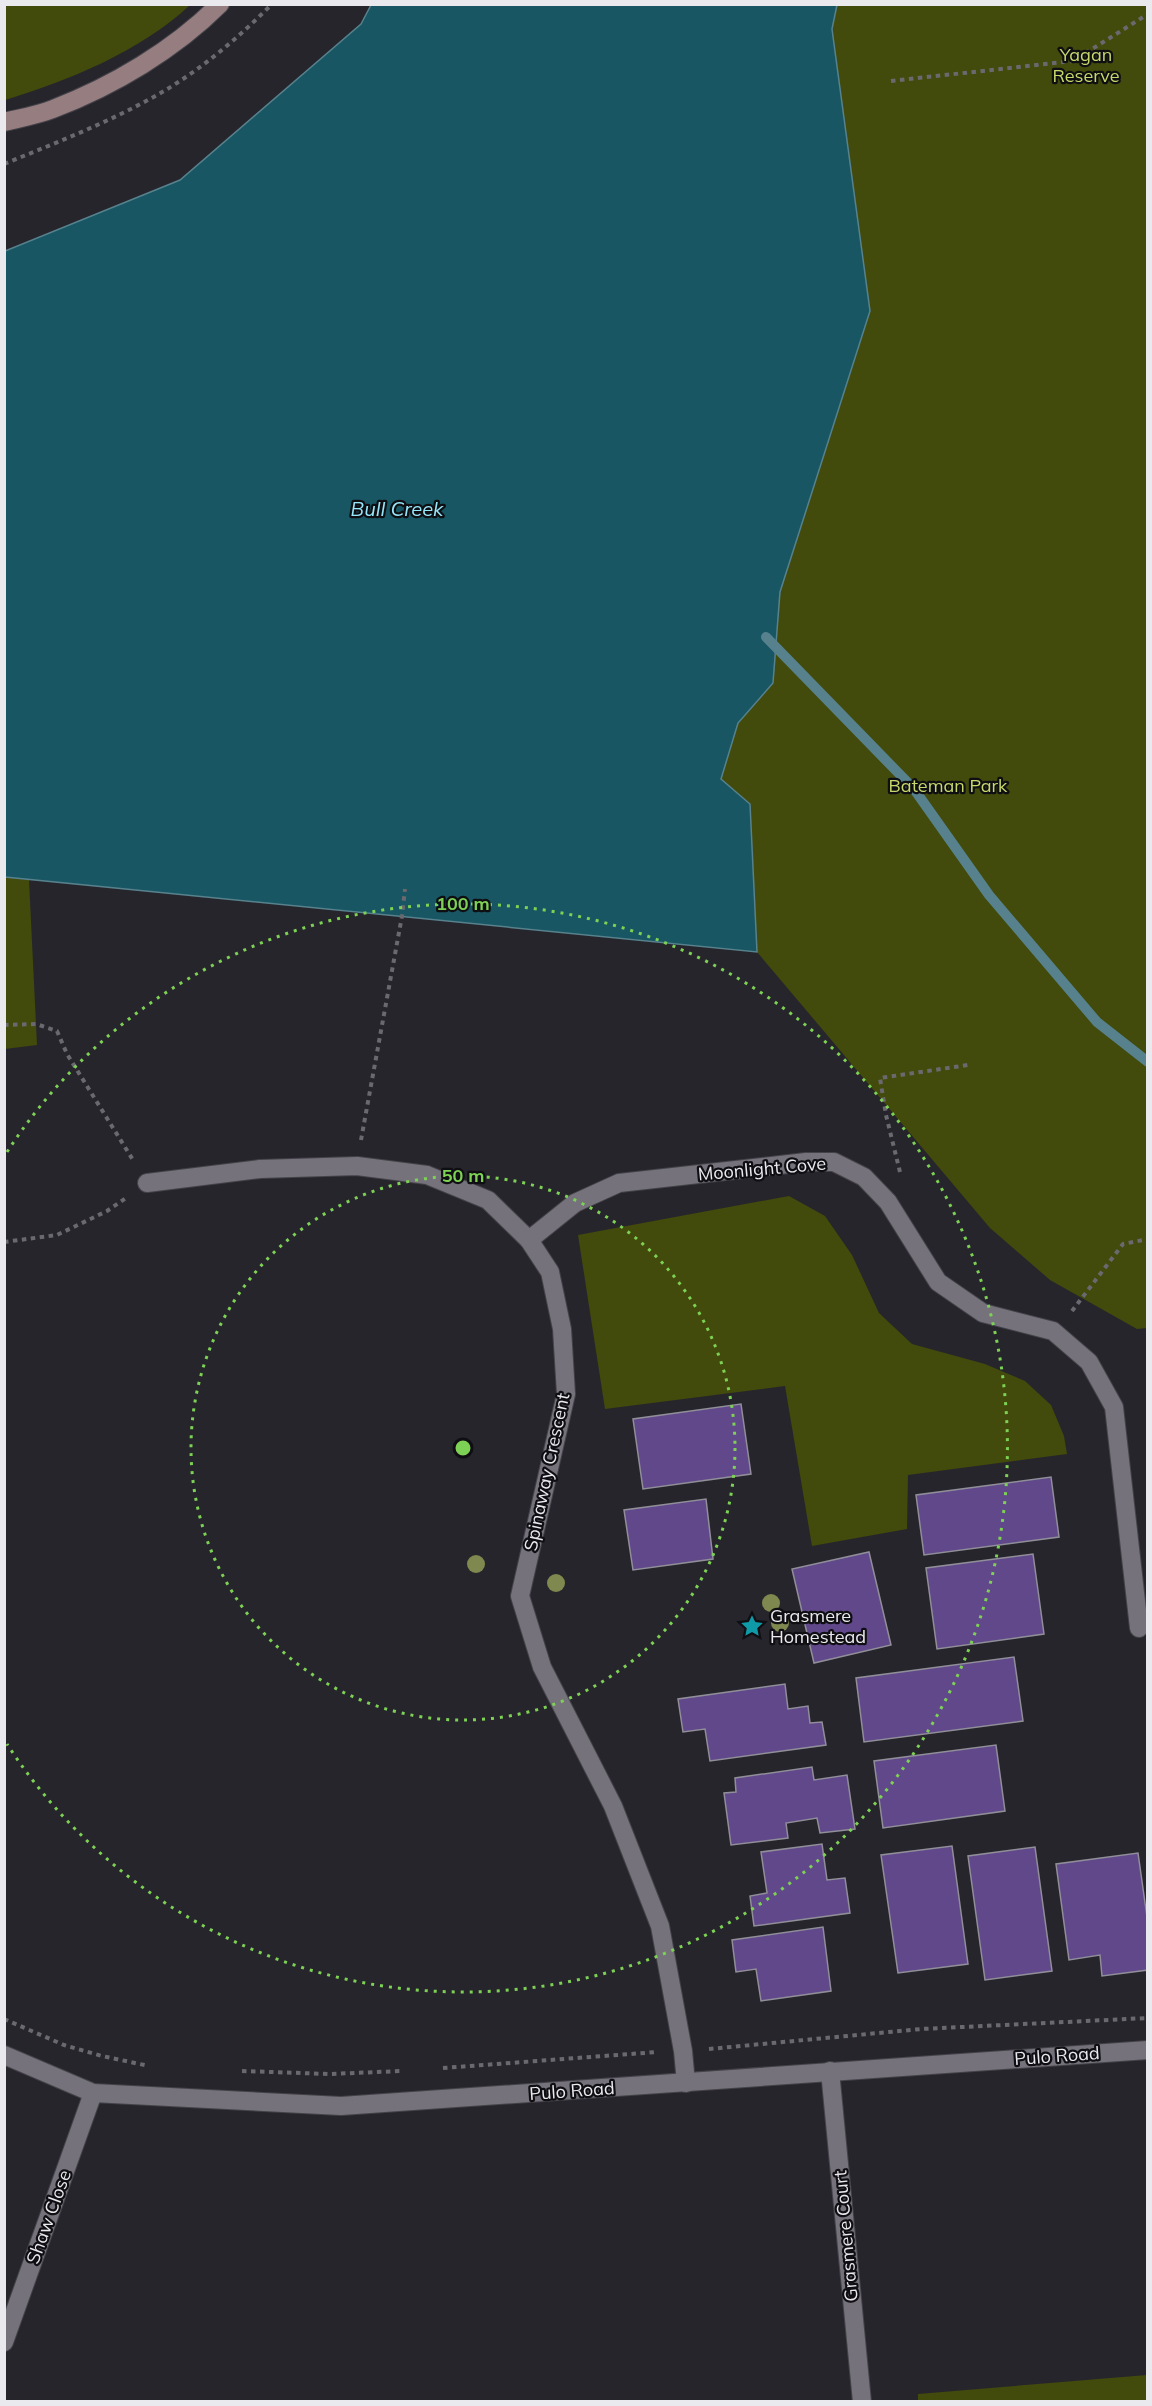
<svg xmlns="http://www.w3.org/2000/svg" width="1152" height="2406" font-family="Mulish,sans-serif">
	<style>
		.green { fill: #424a0c }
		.water { fill: #185663; stroke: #57828d; stroke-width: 1.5 }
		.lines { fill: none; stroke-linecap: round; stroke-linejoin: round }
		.stream { stroke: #57828d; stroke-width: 10 }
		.building { fill: #60488b; stroke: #908e98; stroke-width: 1.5 }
		.street-casing { stroke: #444349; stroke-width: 20 }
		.secondary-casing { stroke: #444349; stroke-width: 20 }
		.path { stroke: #6a696f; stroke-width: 4; stroke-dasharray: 4.5 4.5; stroke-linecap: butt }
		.street { stroke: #75727b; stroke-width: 18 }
		.secondary { stroke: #967d80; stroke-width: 18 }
		.tree { fill: #7f884f }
		.ring { fill: none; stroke: #7dd154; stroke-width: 3; stroke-dasharray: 3 6 }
		.labels { text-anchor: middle; stroke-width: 4.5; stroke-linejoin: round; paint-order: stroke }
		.park-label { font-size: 18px; fill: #c7d96b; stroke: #0f0e12 }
		.street-label { font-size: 18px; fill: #eae9ee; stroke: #0f0e12 }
		.poi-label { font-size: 18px; fill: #eae9ee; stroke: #0f0e12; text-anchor: start }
		.water-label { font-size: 20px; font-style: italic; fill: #96e7fa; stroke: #0f0e12 }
		.centre { fill: #7dd154; stroke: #0f0e12; stroke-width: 3 }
		.ring-label { font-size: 18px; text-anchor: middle; font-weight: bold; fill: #7dd154; stroke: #0f0e12; stroke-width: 4.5; stroke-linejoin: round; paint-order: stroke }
	</style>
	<rect width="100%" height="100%" fill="#27252c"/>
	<g class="green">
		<path d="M5,4H190V5C141,51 68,81 5,100Z"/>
		<polygon points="837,5 1147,5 1147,1328 1137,1329 1050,1280 990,1228 757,952 750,804 721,779 738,723 773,683 780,592 870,311 832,29"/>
		<polygon points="4,877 29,880 37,1045 5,1049"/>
		<polygon points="789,1196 825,1216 852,1255 879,1313 912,1344 985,1364 1025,1381 1051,1405 1064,1436 1067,1454 908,1475 907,1529 812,1546 785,1386 605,1409 578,1235"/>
		<polygon points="1147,2375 1147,2401 918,2401 918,2394"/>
	</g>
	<polygon class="water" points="371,5 837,5 832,29 870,311 780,592 773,683 738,723 721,779 750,804 757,952 5,877 5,251 180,180 361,24"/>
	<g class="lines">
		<polyline class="stream" points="766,637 914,789 989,895 1097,1022 1148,1062"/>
	</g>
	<g class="building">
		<polygon points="741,1404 751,1474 643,1489 633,1419"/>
		<polygon points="1051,1477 1059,1537 924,1555 916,1495"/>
		<polygon points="706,1499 713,1559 633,1570 624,1510"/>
		<polygon points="869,1552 891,1645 814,1663 792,1569"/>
		<polygon points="1033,1554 1044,1634 937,1649 926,1568"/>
		<polygon points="1014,1657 1023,1721 864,1742 856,1678"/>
		<polygon points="785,1684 788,1709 808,1706 810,1723 822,1722 826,1745 710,1761 705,1729 683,1732 678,1699"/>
		<polygon points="996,1745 1005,1811 883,1828 874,1761"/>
		<polygon points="812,1767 814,1780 847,1775 855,1829 820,1833 817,1818 786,1823 788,1838 731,1845 724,1793 736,1792 735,1778"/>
		<polygon points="822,1844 827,1880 845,1878 850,1913 754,1926 750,1896 767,1893 761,1852"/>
		<polygon points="952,1846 968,1964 898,1973 881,1855"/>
		<polygon points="1035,1847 1052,1971 985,1980 968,1856"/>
		<polygon points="1138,1853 1148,1924 1148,1970 1102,1976 1100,1955 1069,1960 1056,1864"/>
		<polygon points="823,1927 831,1991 761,2001 756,1969 736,1972 732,1940"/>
	</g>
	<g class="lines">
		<g class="street-casing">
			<g id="street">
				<polyline points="147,1183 260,1169 357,1166 427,1175 488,1200 529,1240 550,1272 562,1329 566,1394 520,1596 542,1667 613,1806 660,1926 683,2051 686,2083"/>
				<polyline points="529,1240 575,1203 619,1183 806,1162 834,1162 864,1177 888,1202 938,1282 983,1313 1053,1331 1089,1362 1114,1407 1139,1628"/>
				<polyline points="4,2055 93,2093 341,2106 1148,2050"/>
				<polyline points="830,2071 862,2402"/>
				<polyline points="4,2342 93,2093"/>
			</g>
		</g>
		<g class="secondary-casing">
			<path id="secondary" d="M4,122C21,118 38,115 53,109C113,86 174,50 220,4"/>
		</g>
		<g class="path">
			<polyline points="891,81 1073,61 1148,14"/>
			<path d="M4,164C53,144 102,125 148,100C195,75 235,41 272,4"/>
			<polyline points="4,1025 36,1024 57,1031 67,1054 133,1160"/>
			<polyline points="361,1140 402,916 405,889"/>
			<polyline points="900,1172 886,1115 880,1078 968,1065"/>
			<polyline points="4,1242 57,1235 107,1211 126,1198"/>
			<polyline points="1072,1311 1123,1244 1148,1239"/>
			<polyline points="4,2019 64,2045 102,2056 149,2066"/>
			<polyline points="709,2049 921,2029 1148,2018"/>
			<polyline points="443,2068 657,2052"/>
			<polyline points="242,2071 329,2074 402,2071"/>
		</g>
		<use href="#street" class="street"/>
		<use href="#secondary" class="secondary"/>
	</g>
	<g class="tree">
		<circle cx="476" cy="1564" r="9"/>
		<circle cx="556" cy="1583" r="9"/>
		<circle cx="771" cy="1603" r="9"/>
		<circle cx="780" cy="1623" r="9"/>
	</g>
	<g class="ring">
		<circle cx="463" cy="1448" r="272"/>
		<path d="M7 1152A544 544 0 1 1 7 1744"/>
	</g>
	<defs>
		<g id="sight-bare" transform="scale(1.8)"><path d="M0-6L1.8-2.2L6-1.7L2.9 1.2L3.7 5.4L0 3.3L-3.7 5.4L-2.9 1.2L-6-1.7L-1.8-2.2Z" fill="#0f9aa8" stroke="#0f0e12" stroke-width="2.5" paint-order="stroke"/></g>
	</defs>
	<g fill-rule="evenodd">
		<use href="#sight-bare" x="752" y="1626"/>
	</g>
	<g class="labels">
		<g class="park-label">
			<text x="1086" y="61">Yagan<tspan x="1086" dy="21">Reserve</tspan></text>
			<text x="948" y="792">Bateman Park</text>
		</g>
		<g class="street-label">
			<text transform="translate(762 1169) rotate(-5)" y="6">Moonlight Cove</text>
			<text transform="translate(547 1472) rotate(-78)" y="6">Spinaway Crescent</text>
			<text transform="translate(1057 2056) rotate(-4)" y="6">Pulo Road</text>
			<text transform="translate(572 2091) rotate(-4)" y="6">Pulo Road</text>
			<text transform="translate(49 2217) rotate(-70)" y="6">Shaw Close</text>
			<text transform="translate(846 2236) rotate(-95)" y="6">Grasmere Court</text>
		</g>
		<g class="poi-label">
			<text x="770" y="1622">Grasmere<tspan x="770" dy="21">Homestead</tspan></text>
		</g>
		<g class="water-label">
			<text x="397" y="516">Bull Creek</text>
		</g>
	</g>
	<circle cx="463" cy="1448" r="9" class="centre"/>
	<g class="ring-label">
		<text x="463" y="910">100 m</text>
		<text x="463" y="1182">50 m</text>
	</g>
	<rect width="1152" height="2406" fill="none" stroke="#eae9ee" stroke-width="12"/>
</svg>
